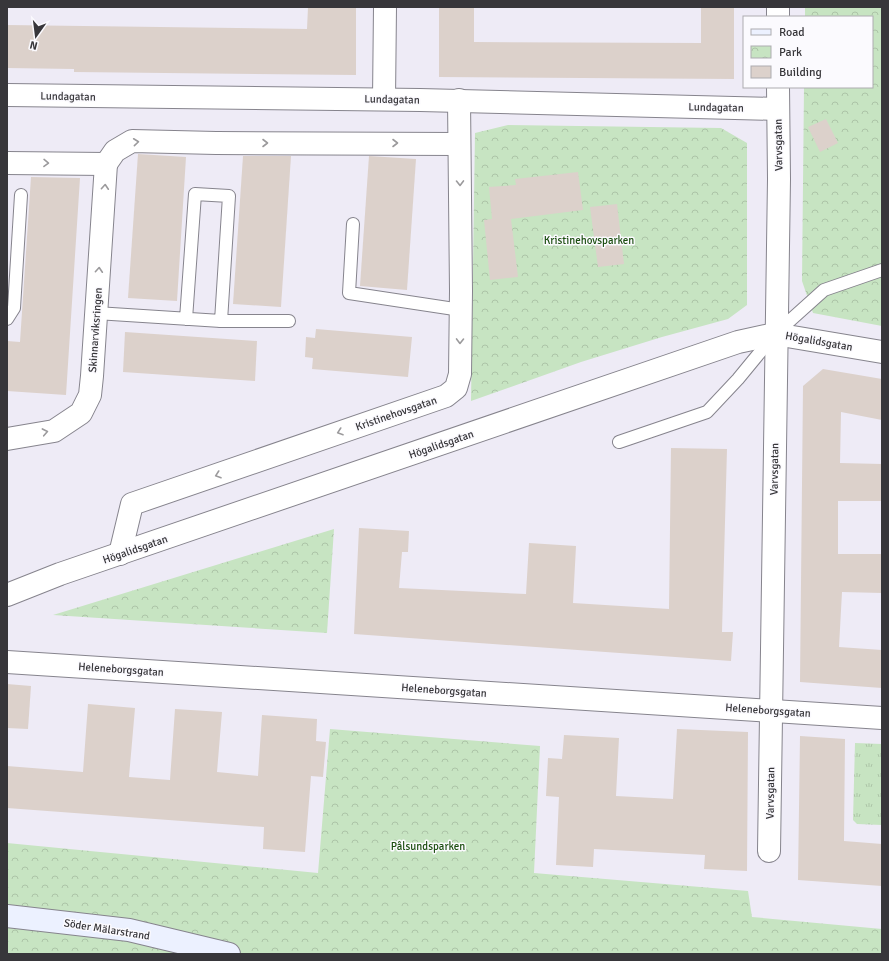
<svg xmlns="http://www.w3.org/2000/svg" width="889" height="961" font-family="Signika,sans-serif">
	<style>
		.grass { fill: url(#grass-tufts) }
		.park { fill: url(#park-crowns) }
		.building { fill: #dcd1cb }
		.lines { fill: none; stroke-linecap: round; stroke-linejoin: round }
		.lane-casing { stroke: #86848d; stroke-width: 14 }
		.street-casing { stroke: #86848d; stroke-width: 24 }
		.secondary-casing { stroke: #86848d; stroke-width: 24 }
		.lane { stroke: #fff; stroke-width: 12 }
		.street { stroke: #fff; stroke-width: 22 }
		.secondary { stroke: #ecf1ff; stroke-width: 22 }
		.oneway { stroke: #9b9a9c }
		.labels { text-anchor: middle; stroke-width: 3; stroke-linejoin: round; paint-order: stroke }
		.street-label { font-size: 11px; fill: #37363a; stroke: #fbfafe }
		.park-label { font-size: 11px; fill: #1b4e10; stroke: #fbfafe }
	</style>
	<defs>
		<pattern id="grass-tufts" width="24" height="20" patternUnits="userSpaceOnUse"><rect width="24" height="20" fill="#c7e4c2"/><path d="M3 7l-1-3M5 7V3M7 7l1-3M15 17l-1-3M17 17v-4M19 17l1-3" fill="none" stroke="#acc4a7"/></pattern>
		<pattern id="park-crowns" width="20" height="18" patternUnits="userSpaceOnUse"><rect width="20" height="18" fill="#c7e4c2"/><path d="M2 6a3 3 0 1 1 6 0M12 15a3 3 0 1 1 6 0" fill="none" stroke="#acc4a7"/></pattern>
	</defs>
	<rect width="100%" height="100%" fill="#eeebf6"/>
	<polygon class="grass" points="855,743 882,744 882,825 857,824 853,820"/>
	<g class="park">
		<polygon points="805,7 882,7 882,326 813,313 802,281 804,87 872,87 872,17 805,17"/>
		<polygon points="508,125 721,128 747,143 747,305 728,319 662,337 581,362 471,401 475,133"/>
		<polygon points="334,529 327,633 53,615"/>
		<polygon points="330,729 540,746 534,873 748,891 752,917 882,929 882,954 7,954 7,843 318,873"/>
	</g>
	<g class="building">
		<polygon points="308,7 356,7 356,75 74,72 74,69 7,68 7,25 307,29"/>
		<polygon points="439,7 474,7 474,42 701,43 701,7 734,7 734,79 439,77"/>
		<polygon points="826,119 838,143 820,152 808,127"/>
		<polygon points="138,154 186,157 177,301 128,298"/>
		<polygon points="243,156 291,156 281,307 233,304"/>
		<polygon points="369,156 416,159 407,290 360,286"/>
		<polygon points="578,172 583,210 511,219 518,277 490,280 484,220 492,219 489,187 516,185 515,179"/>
		<polygon points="31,177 80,178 66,395 7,391 7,341 20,342"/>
		<polygon points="617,204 624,264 598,267 590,207"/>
		<polygon points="316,329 412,337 408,377 312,369 313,358 305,357 306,337 315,338"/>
		<polygon points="125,332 257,341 255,381 123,372"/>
		<polygon points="823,369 882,379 882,420 841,412 840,463 882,464 882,501 838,501 838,554 882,554 882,593 842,592 839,647 882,650 882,688 800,682 803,386"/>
		<polygon points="671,448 727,449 722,632 733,632 731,661 354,634 359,528 409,531 408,552 402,552 399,588 526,594 529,543 576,546 573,603 669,609"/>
		<polygon points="7,684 31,686 28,729 7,728"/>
		<polygon points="88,704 135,708 129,777 170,780 175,709 222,712 217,772 258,776 262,715 317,719 316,741 326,742 323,777 311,776 305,852 263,849 264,827 7,808 7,766 83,772"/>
		<polygon points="677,729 748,732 747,871 704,869 705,855 594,849 593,867 556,865 559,797 546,796 548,758 562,759 564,735 619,738 616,796 673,799"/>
		<polygon points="800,736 845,739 844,841 882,844 882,886 798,880"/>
	</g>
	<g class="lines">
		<g class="lane-casing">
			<g id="lane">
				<polyline points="353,224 349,293 461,310"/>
				<polyline points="96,313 221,321 229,196 195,194 186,319"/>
				<polyline points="7,319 14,308 21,195"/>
				<polyline points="221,321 289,321"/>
				<polyline points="619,442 707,412 738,379 775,334 824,290 882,270"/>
			</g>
		</g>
		<g class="street-casing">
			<g id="street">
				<polyline points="778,17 778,7"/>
				<polyline points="7,95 420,100 778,109"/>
				<polyline points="384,99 385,7"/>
				<polyline points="7,163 106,164"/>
				<polyline points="106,164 115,151 132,141 216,143 459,144"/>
				<polyline points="7,439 54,431 81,413 90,395 92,376 106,164"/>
				<polyline points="120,554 132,504 446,396 456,388 460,374 461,291 459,100"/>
				<polyline points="7,595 60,574 738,342 775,334 882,352"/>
				<polyline points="7,662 882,718"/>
				<polyline points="769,851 779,179 778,87"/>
			</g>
		</g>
		<g class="secondary-casing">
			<polyline id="secondary" points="7,916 129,930 229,954"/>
		</g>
		<use href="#lane" class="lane"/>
		<use href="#street" class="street"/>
		<use href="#secondary" class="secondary"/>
	</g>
	<defs><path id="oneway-chevron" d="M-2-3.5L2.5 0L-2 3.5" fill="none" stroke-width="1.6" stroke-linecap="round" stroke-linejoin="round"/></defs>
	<g class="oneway">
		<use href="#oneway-chevron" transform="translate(136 142) rotate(-6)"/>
		<use href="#oneway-chevron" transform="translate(265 143)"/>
		<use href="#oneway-chevron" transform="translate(395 143)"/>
		<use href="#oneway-chevron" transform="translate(46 163) rotate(1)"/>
		<use href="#oneway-chevron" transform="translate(460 183) rotate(89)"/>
		<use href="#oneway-chevron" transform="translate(105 187) rotate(-86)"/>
		<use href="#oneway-chevron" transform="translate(99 270) rotate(-86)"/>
		<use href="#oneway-chevron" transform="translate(460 341) rotate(91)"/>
		<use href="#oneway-chevron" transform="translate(45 432) rotate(-11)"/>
		<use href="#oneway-chevron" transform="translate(340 432) rotate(161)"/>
		<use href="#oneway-chevron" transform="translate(218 475) rotate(161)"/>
	</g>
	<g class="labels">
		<g class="street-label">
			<text transform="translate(68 96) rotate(1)" y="4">Lundagatan</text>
			<text transform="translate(392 99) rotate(1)" y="4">Lundagatan</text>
			<text transform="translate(716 107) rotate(1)" y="4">Lundagatan</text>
			<text transform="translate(778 145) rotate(-91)" y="4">Varvsgatan</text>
			<text transform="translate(95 330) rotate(-86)" y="4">Skinnarviksringen</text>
			<text transform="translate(819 341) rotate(10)" y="4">Högalidsgatan</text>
			<text transform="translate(396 413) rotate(-19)" y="4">Kristinehovsgatan</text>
			<text transform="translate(441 444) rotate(-19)" y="4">Högalidsgatan</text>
			<text transform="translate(774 469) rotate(-89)" y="4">Varvsgatan</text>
			<text transform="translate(135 549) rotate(-19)" y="4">Högalidsgatan</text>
			<text transform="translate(121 669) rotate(4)" y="4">Heleneborgsgatan</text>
			<text transform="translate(444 690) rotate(4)" y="4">Heleneborgsgatan</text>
			<text transform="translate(768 710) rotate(4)" y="4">Heleneborgsgatan</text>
			<text transform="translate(770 793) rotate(-89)" y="4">Varvsgatan</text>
			<text transform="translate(107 929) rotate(9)" y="4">Söder Mälarstrand</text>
		</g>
		<g class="park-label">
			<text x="589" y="244">Kristinehovsparken</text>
			<text x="428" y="850">Pålsundsparken</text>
		</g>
	</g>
	<rect width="889" height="961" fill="none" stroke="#37363a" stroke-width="16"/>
	<rect x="743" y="16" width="130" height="72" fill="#fbfafe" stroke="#adacb0"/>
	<rect x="751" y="29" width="20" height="6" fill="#ecf1ff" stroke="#adacb0"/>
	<text x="779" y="36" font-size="12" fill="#37363a">Road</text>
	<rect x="751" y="46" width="20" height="12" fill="url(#park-crowns)" stroke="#adacb0"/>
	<text x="779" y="56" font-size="12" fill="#37363a">Park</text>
	<rect x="751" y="66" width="20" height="12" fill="#dcd1cb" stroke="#adacb0"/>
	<text x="779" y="76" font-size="12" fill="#37363a">Building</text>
	<g transform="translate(36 36) rotate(194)" stroke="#fbfafe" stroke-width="3" paint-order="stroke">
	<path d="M0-3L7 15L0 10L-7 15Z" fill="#37363a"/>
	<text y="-6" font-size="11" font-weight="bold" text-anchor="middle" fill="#37363a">N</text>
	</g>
</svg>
